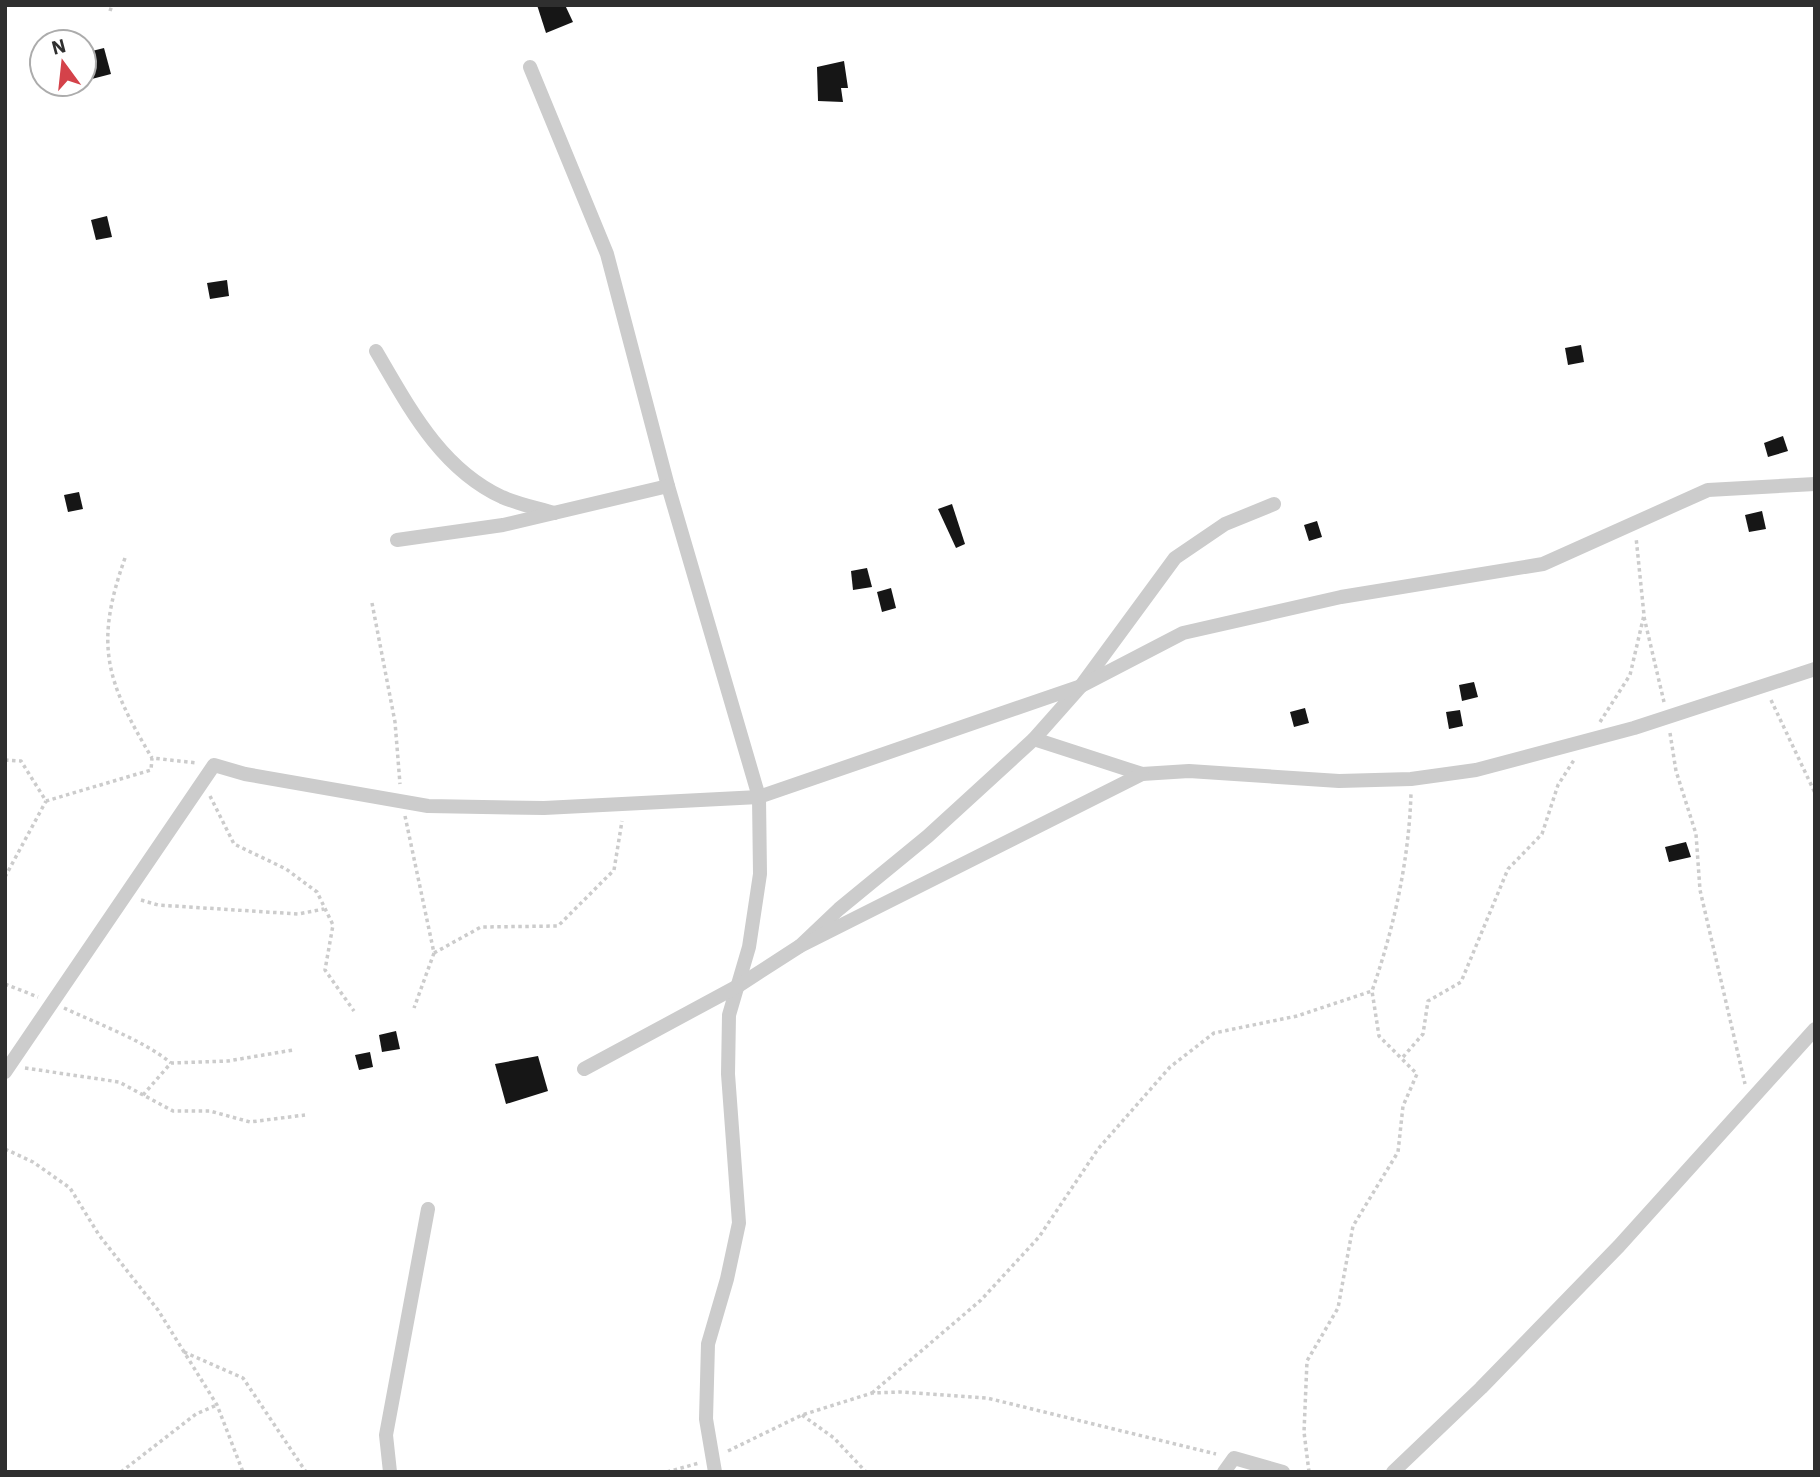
<svg xmlns="http://www.w3.org/2000/svg" width="1820" height="1477" font-family="'IBM Plex Sans',sans-serif">
	<style>
		.building { fill: #161616 }
		.lines { fill: none; stroke-linecap: round; stroke-linejoin: round }
		.path { stroke: #ccc; stroke-width: 3.5; stroke-dasharray: 3.5 3.5; stroke-linecap: butt }
		.street { stroke: #ccc; stroke-width: 14 }
	</style>
	<rect width="100%" height="100%" fill="#fff"/>
	<g class="building">
		<polygon points="537,5 565,5 573,22 546,33"/>
		<polygon points="104,48 111,74 84,81 84,53"/>
		<polygon points="844,61 848,88 841,88 843,102 818,101 817,67"/>
		<polygon points="107,216 112,237 96,240 91,220"/>
		<polygon points="227,280 229,296 210,299 207,283"/>
		<polygon points="1581,345 1584,362 1568,365 1565,348"/>
		<polygon points="1783,436 1788,451 1768,457 1764,443"/>
		<polygon points="79,492 83,509 68,512 64,495"/>
		<polygon points="952,504 965,544 956,548 938,509"/>
		<polygon points="1762,511 1766,529 1749,532 1745,515"/>
		<polygon points="1317,521 1322,537 1309,541 1304,525"/>
		<polygon points="867,568 872,587 853,590 851,571"/>
		<polygon points="891,588 896,608 882,612 877,592"/>
		<polygon points="1474,682 1478,697 1462,701 1459,685"/>
		<polygon points="1305,708 1309,723 1294,727 1290,712"/>
		<polygon points="1460,710 1463,726 1449,729 1446,712"/>
		<polygon points="1686,842 1691,857 1669,862 1665,847"/>
		<polygon points="396,1031 400,1049 382,1052 379,1035"/>
		<polygon points="370,1052 373,1067 359,1070 355,1055"/>
		<polygon points="538,1056 548,1091 506,1104 495,1064"/>
	</g>
	<g class="lines">
		<g class="path">
			<polyline points="110,11 112,5"/>
			<path d="M125,558C94,645 106,681 152,758"/>
			<polyline points="372,603 395,722 400,784"/>
			<polyline points="1644,617 1664,702"/>
			<polyline points="1771,700 1815,793"/>
			<polyline points="1600,722 1630,675 1644,615 1636,537"/>
			<polyline points="1670,733 1676,771 1696,834 1700,890 1745,1084"/>
			<polyline points="5,760 21,761 46,801 151,770 152,758 197,763"/>
			<polyline points="210,796 234,844 286,869 317,892 333,925 325,970 354,1011"/>
			<polyline points="405,816 434,953 414,1008"/>
			<polyline points="5,877 46,801"/>
			<polyline points="141,900 158,905 298,914 324,909"/>
			<polyline points="434,953 481,927 558,926 614,870 622,821"/>
			<polyline points="5,984 38,997"/>
			<path d="M64,1008C98,1024 143,1040 171,1063"/>
			<polyline points="1403,1057 1423,1034 1428,1001 1461,982 1508,869 1542,834 1558,785 1574,760"/>
			<polyline points="25,1068 119,1082 173,1111 210,1111 250,1122 305,1115"/>
			<polyline points="143,1095 171,1063 228,1061 293,1050"/>
			<polyline points="5,1149 33,1162 70,1188 99,1235 158,1310 217,1405 243,1472"/>
			<polyline points="184,1352 243,1378 306,1472"/>
			<path d="M872,1393L981,1300L1039,1237L1098,1149L1170,1067L1214,1033L1297,1016L1372,991C1394,928 1409,860 1411,793"/>
			<polyline points="802,1415 834,1438 866,1472"/>
			<polyline points="728,1451 802,1415 872,1393 900,1392 987,1398 1216,1454"/>
			<polyline points="121,1472 196,1414 217,1405"/>
			<polyline points="667,1472 699,1463"/>
			<polyline points="1309,1472 1304,1432 1307,1361 1338,1308 1353,1226 1398,1152 1403,1106 1417,1074 1379,1036 1372,991"/>
		</g>
		<g class="street">
			<polyline points="530,67 607,254 668,486 759,797 760,874 749,947 729,1015 728,1074 739,1223 727,1279 708,1344 706,1419 715,1472"/>
			<path d="M376,351C409,407 440,468 502,497C518,504 537,508 554,513"/>
			<polyline points="397,540 503,525 668,486"/>
			<polyline points="1034,739 1142,774 1189,771 1339,781 1411,779 1476,770 1634,728 1815,669"/>
			<polyline points="800,946 839,909 928,836 1034,739 1081,686 1175,558 1225,524 1274,504"/>
			<polyline points="584,1069 738,986 800,946 1142,774"/>
			<polyline points="5,1072 214,765 245,774 428,806 544,808 759,797 1081,686 1183,633 1341,597 1543,564 1708,490 1815,484"/>
			<polyline points="390,1472 386,1435 428,1209"/>
			<polyline points="1224,1472 1234,1458 1283,1472"/>
			<polyline points="1393,1472 1481,1388 1619,1246 1815,1029"/>
		</g>
	</g>
	<rect width="1820" height="1477" fill="none" stroke="#2f2f2f" stroke-width="14"/>
	<g transform="translate(63 63) rotate(345)"><circle r="33" fill="#ffffff" stroke="#acacac" stroke-width="2"/>
	<path d="M0-5L12 26L0 18L-12 26Z" fill="#d4424a"/>
	<text y="-10" font-size="19" font-weight="bold" text-anchor="middle" fill="#2f2f2f">N</text>
	</g>
</svg>
